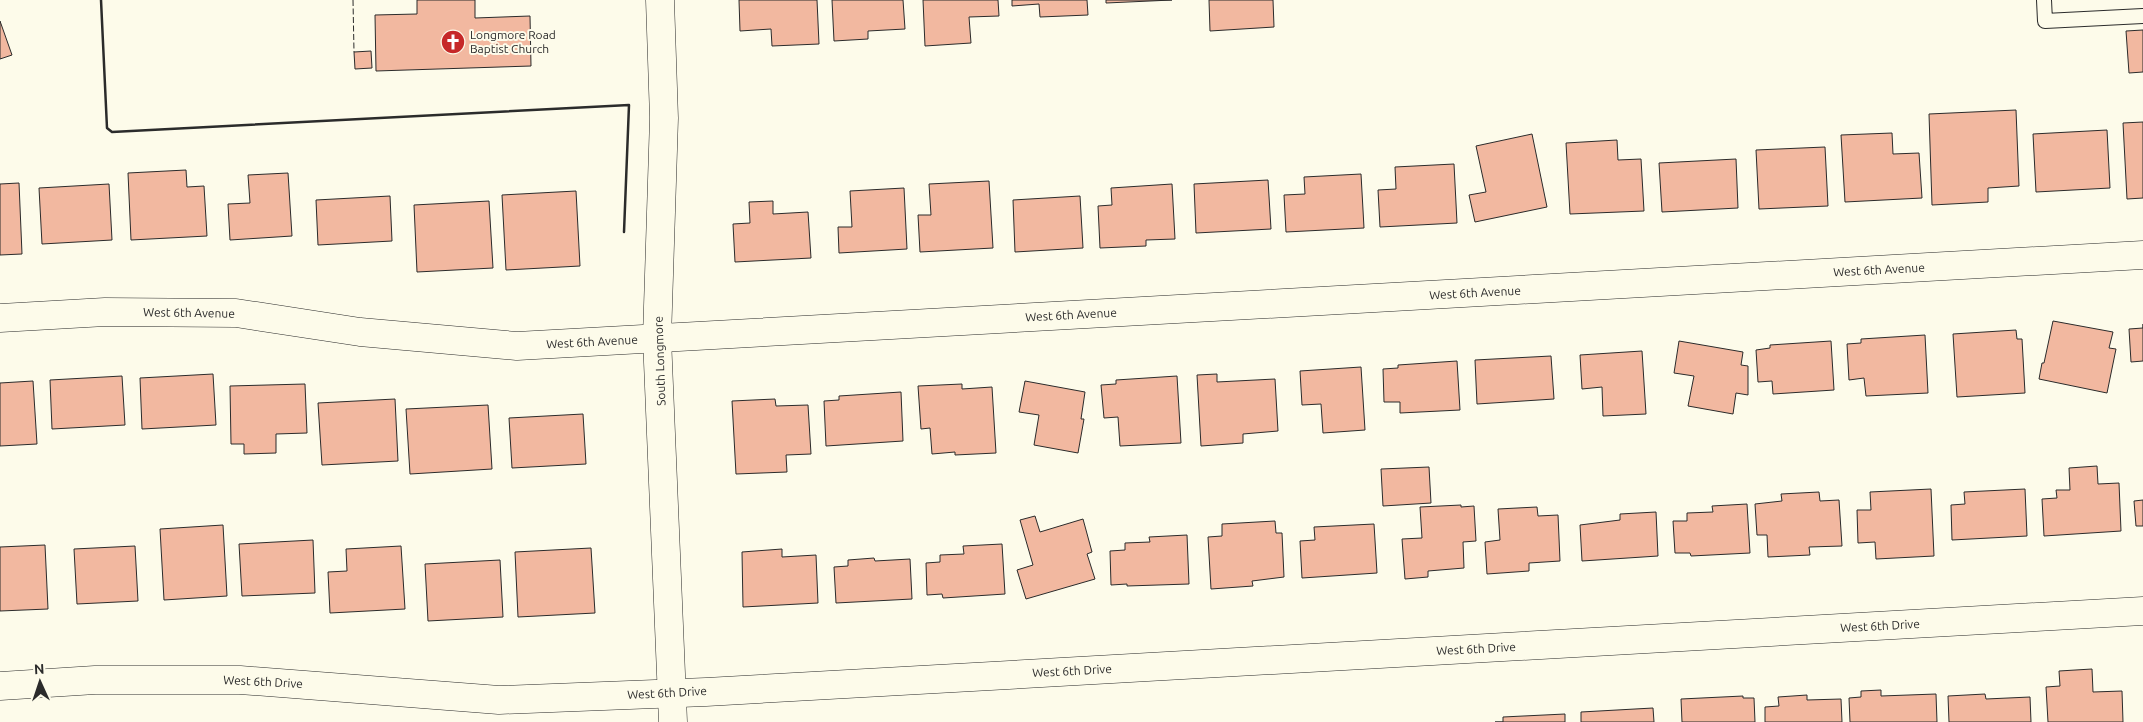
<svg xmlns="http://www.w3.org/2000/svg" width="2143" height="722" font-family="Ubuntu,sans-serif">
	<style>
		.building { fill: #f2b8a0; stroke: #2b2b2b }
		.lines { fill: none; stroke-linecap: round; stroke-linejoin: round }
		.lane-casing { stroke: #2b2b2b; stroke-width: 16 }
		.street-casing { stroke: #2b2b2b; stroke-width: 29 }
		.secondary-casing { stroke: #2b2b2b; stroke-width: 29 }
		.lane { stroke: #fdfbea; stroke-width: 14 }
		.street { stroke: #fdfbea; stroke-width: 28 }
		.secondary { stroke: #fdfbea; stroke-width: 28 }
		.fence { stroke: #2b2b2b; stroke-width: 1; stroke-dasharray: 6 2.5; stroke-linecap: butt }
		.wall { stroke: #2b2b2b; stroke-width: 2.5 }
		.labels { text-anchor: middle; stroke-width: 4; stroke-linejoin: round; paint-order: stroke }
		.poi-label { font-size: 12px; fill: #2b2b2b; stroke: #fdfbea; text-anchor: start }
		.street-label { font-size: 12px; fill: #2b2b2b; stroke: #fdfbea }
	</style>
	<rect width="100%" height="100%" fill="#fdfbea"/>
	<g class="building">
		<polygon points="417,0 475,0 475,18 530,16 531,66 376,71 375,15 417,14"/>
		<polygon points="739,0 817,0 819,44 772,46 771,29 740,31"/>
		<polygon points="832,0 903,0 905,29 868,31 868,39 834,41"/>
		<polygon points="923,0 998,0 999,16 969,17 971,43 925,46"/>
		<polygon points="1012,0 1087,0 1088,15 1040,17 1039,4 1012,6"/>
		<polygon points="1106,0 1172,0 1106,3"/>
		<polygon points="1209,0 1273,0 1274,27 1210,31"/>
		<polygon points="0,21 12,55 0,59"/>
		<polygon points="2143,30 2143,72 2129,73 2126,31"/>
		<polygon points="371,51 372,68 355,69 354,52"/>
		<polygon points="2016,110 2019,186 1988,188 1988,202 1932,205 1929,114"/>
		<polygon points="2143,122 2143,198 2127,199 2123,123"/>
		<polygon points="2107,130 2110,188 2036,192 2033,134"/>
		<polygon points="1892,133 1893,154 1919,153 1922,198 1845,202 1841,135"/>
		<polygon points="1532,134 1547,207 1475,222 1469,195 1486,192 1476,146"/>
		<polygon points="1617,140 1618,160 1641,159 1644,211 1570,214 1566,143"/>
		<polygon points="1825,147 1828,206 1759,209 1756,150"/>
		<polygon points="1736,159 1738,208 1662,212 1659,163"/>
		<polygon points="1454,164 1457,223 1380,227 1378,190 1396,189 1395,167"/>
		<polygon points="186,170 187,187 204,186 207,236 131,240 128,173"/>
		<polygon points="288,173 292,236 230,240 228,204 250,203 248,175"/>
		<polygon points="1361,174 1364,228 1286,232 1284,195 1305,194 1304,177"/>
		<polygon points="1268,180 1271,229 1196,233 1194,184"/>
		<polygon points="989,181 993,248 920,252 918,215 931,215 929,184"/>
		<polygon points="19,183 22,254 0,255 0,184"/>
		<polygon points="109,184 112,240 42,244 39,188"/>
		<polygon points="1172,184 1175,239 1146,240 1146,246 1100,248 1098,206 1112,205 1111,188"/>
		<polygon points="904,188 907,249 839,253 838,227 852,227 850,191"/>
		<polygon points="576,191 580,266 506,270 502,195"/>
		<polygon points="390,196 392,241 318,245 316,200"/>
		<polygon points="1080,196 1083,248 1015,252 1013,200"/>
		<polygon points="489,201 493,268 417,272 414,205"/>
		<polygon points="773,201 773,214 808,212 811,258 735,262 733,224 750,223 749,202"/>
		<polygon points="2053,321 2113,332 2109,348 2116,349 2107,393 2039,379 2042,363 2044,363"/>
		<polygon points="2143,324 2143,361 2131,362 2129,329 2143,328"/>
		<polygon points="2016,330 2017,339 2022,339 2025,393 1957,397 1953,334"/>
		<polygon points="1925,335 1928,393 1866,396 1864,378 1849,380 1847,344 1861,343 1861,339"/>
		<polygon points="1679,341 1743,352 1741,365 1748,366 1748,395 1736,393 1733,414 1688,406 1694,376 1674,373"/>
		<polygon points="1831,341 1834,390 1773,394 1772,381 1758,382 1756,350 1770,348 1770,345"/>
		<polygon points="1642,351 1646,414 1603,416 1602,387 1582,389 1580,355"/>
		<polygon points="1551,356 1554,399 1477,404 1475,360"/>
		<polygon points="1457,361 1460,410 1400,413 1400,402 1384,402 1383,369 1398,368 1398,365"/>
		<polygon points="1361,367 1365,430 1323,433 1321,404 1302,405 1300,371"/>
		<polygon points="213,374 216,425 142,429 140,378"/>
		<polygon points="1217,374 1217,382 1275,379 1278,431 1243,434 1243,443 1201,446 1197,375"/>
		<polygon points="122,376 125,425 52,429 50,380"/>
		<polygon points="1177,376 1181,443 1120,446 1118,417 1104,418 1101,385 1116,384 1116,380"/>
		<polygon points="33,381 37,444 0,446 0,383"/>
		<polygon points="1025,381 1085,392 1081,419 1084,419 1078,453 1034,445 1039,415 1019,412"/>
		<polygon points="305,384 307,433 276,434 276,453 244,454 244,444 231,444 230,386"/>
		<polygon points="962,384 962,389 992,387 996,453 955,455 955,452 932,454 930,428 921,429 918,386"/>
		<polygon points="901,392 903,441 826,446 824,401 839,400 839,396"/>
		<polygon points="395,399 398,461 322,465 318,403"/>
		<polygon points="775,399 776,406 808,405 811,454 786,455 787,472 736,474 732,401"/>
		<polygon points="488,405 492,469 410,474 406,409"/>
		<polygon points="583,414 586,464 512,468 509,418"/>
		<polygon points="2097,466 2098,484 2119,483 2121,531 2044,536 2042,499 2057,498 2056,490 2070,490 2069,468"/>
		<polygon points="1429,467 1431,503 1383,506 1381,469"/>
		<polygon points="1931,489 1934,556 1876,559 1875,542 1858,543 1857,510 1871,510 1870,492"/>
		<polygon points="2025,489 2027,536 1952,540 1951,505 1965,504 1964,492"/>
		<polygon points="1819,492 1820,501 1839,500 1842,546 1809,547 1810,555 1768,557 1767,535 1757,535 1755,504 1782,501 1781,494"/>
		<polygon points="2143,500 2143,526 2136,526 2134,501"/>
		<polygon points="1747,504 1750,553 1691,556 1690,553 1675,553 1673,521 1687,521 1687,513 1713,512 1712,506"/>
		<polygon points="1461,505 1461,507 1474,506 1476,541 1463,542 1464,568 1428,571 1428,577 1405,579 1402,539 1422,538 1420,507"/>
		<polygon points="1537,507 1538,516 1558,515 1560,561 1529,563 1529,571 1487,574 1485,542 1500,540 1498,509"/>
		<polygon points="1656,512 1658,556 1582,561 1580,525 1620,520 1620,514"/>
		<polygon points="1035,516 1040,532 1083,519 1092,552 1087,554 1095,579 1026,599 1017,570 1033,565 1020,520"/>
		<polygon points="1275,521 1276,533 1282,533 1284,577 1252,581 1253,586 1211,589 1208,537 1222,536 1222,524"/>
		<polygon points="1374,524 1377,573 1302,578 1300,541 1315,540 1314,527"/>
		<polygon points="223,525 227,596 164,600 160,529"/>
		<polygon points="1187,535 1189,584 1127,586 1127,584 1111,585 1110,551 1125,550 1125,543 1150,542 1149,537"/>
		<polygon points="313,540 315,593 242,596 239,544"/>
		<polygon points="1002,544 1005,594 943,598 942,594 927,595 926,563 940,562 940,555 964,554 963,546"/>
		<polygon points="45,545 48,609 0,611 0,547"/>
		<polygon points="135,546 138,601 77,604 74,549"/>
		<polygon points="401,546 405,609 330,613 328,572 347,571 346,549"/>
		<polygon points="591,548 595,613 518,617 515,552"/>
		<polygon points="782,549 782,557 816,555 818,603 743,607 742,552"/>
		<polygon points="874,558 875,561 910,559 912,599 836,603 834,567 848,566 848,560"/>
		<polygon points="500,560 503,617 428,621 425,564"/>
		<polygon points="2092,669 2093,692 2122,691 2123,722 2048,722 2046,687 2060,686 2059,671"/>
		<polygon points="1881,690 1881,696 1936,694 1937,722 1850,722 1849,698 1861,697 1861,691"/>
		<polygon points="1985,694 1986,699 2030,697 2031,722 1949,722 1948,696"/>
		<polygon points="1807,695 1807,700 1841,699 1842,722 1765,722 1765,707 1779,706 1778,697"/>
		<polygon points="1743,696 1743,698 1754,698 1755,722 1682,722 1681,699"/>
		<polygon points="1653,708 1654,722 1581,722 1581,712"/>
		<polygon points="1565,714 1565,722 1495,722 1503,722 1503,717"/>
	</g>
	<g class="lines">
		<g class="lane-casing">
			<polyline id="lane" points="2044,0 2045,21 2143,16"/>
		</g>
		<g class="street-casing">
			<g id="street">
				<polyline points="0,318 105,312 236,313 360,332 517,346 2143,255"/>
				<polyline points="0,686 95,680 240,680 499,700 706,692 2143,611"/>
			</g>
		</g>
		<g class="secondary-casing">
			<polyline id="secondary" points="660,0 664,118 657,338 673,722"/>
		</g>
		<use href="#lane" class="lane"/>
		<use href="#street" class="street"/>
		<use href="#secondary" class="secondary"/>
		<polyline class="fence" points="353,0 354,52"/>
		<polyline class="wall" points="101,0 107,128 112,132 629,105 624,232"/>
	</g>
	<defs>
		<g id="church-disc" transform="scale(1.25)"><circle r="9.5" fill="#c62828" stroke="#fdfbea"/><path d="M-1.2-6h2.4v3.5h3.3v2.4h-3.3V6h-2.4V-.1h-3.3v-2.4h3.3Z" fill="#fff"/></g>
	</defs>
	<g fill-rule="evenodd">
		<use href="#church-disc" x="453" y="42"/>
	</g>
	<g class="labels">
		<g class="poi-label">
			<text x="470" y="39">Longmore Road<tspan x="470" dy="14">Baptist Church</tspan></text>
		</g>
		<g class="street-label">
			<text transform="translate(1879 270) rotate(-3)" y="4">West 6th Avenue</text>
			<text transform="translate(1475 293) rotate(-3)" y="4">West 6th Avenue</text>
			<text transform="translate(189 313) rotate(1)" y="4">West 6th Avenue</text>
			<text transform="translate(1071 315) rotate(-3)" y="4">West 6th Avenue</text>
			<text transform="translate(592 342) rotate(-3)" y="4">West 6th Avenue</text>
			<text transform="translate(660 361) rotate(-92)" y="4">South Longmore</text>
			<text transform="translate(1880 626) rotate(-3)" y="4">West 6th Drive</text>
			<text transform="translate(1476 649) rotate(-3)" y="4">West 6th Drive</text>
			<text transform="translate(1072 671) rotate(-3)" y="4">West 6th Drive</text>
			<text transform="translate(263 682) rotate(3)" y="4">West 6th Drive</text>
			<text transform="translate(667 693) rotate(-3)" y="4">West 6th Drive</text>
		</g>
	</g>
	<g transform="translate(40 682) rotate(357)" stroke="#fdfbea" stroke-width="4" paint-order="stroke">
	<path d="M0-4L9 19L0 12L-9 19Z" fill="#2b2b2b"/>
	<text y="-8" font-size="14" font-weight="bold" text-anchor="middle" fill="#2b2b2b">N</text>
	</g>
</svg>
